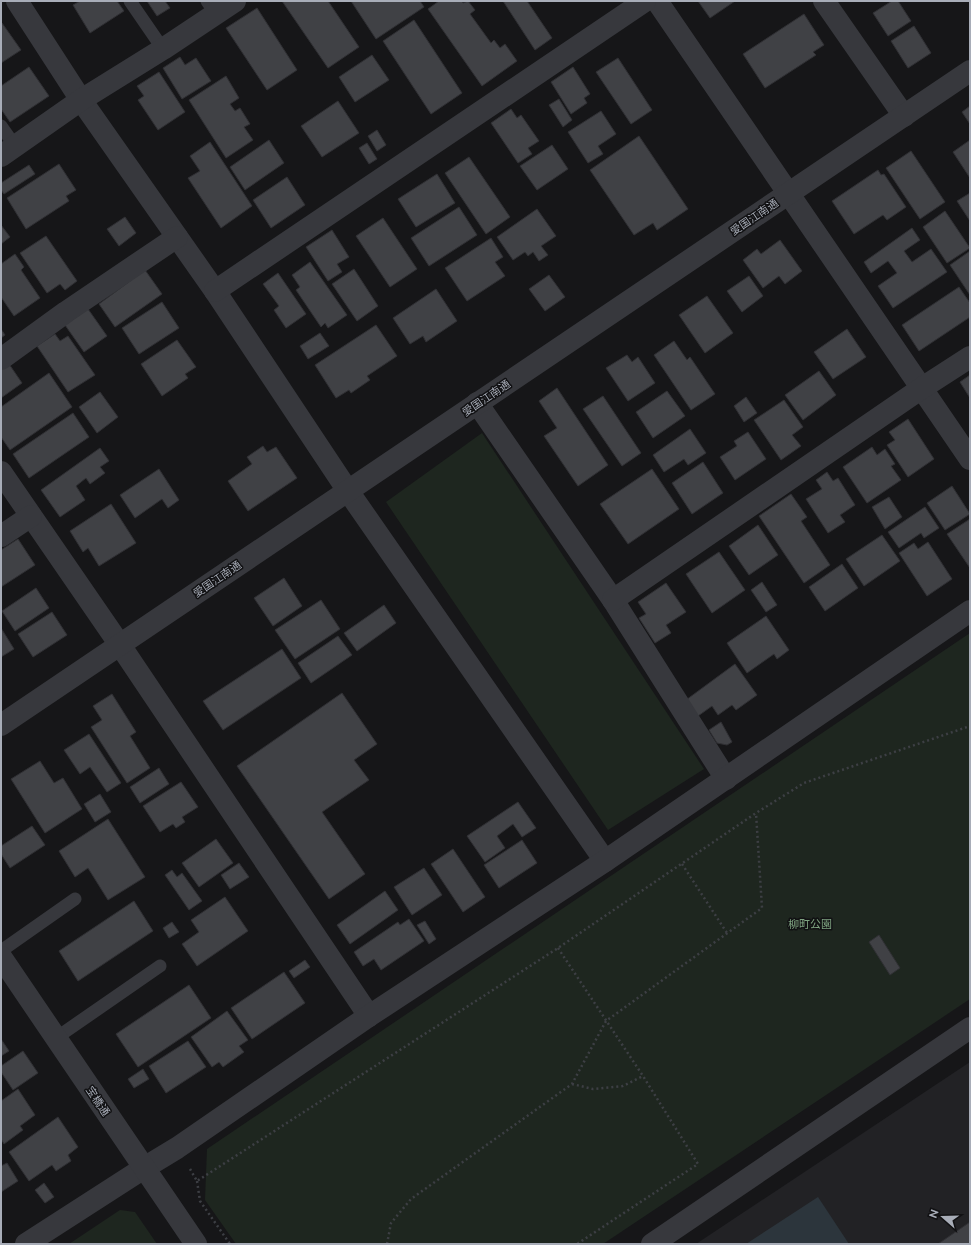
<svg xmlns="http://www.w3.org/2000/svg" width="971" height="1245" font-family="Raleway,'Noto Sans JP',sans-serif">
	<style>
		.built { fill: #222225 }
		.green { fill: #1e261f }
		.water { fill: #2c353c }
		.building { fill: #404145; stroke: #303034 }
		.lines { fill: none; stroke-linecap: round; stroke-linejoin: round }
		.path { stroke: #3d3f44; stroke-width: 2.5; stroke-dasharray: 2 3; stroke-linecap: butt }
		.service { stroke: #37383d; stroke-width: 13 }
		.minor { stroke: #37383d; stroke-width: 22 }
		.tertiary { stroke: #37383d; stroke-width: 22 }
		.labels { text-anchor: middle; stroke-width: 3; stroke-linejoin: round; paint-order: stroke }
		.street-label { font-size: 11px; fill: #a8adb8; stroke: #111113 }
		.park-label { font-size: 11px; fill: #7fa381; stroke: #111113 }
	</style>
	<rect width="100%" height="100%" fill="#161618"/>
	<polygon class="built" points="970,1062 970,1244 696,1244"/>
	<g class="green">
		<polygon points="482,433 704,769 608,830 386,502"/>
		<polygon points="970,633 970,999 603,1244 236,1244 205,1200 207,1149"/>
		<polygon points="120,1210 135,1212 157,1244 69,1244"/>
	</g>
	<polygon class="water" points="818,1197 849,1244 746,1244"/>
	<g class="building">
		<polygon points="80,1 117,1 124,11 90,33 73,5"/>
		<polygon points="147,1 165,1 170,8 157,16"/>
		<polygon points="282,1 328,1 359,47 328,68"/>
		<polygon points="351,1 420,1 424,7 376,39"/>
		<polygon points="439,1 461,1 463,3 468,1 475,10 470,14 491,43 494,40 500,48 505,44 517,61 482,86 428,9"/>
		<polygon points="503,1 527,1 552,38 535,50"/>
		<polygon points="698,1 735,1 710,18"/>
		<polygon points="892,1 898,1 911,21 888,36 873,13"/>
		<polygon points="257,8 297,70 267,90 226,28"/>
		<polygon points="804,14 824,45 813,52 816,55 765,88 743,54"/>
		<polygon points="414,20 462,93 431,114 383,41"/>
		<polygon points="2,23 21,50 1,63 1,24"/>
		<polygon points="914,26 931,53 908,68 891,41"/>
		<polygon points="372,55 389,80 355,102 339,77"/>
		<polygon points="180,57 185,65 196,58 211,81 182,99 163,68"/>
		<polygon points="618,58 652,110 631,124 596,72"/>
		<polygon points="29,67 49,96 10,122 1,109 1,86"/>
		<polygon points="573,67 590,94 584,98 587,103 571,114 551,82"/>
		<polygon points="159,72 185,112 158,130 138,100 144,96 137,86"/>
		<polygon points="226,76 239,98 230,104 235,111 240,108 250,124 244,127 253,140 226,158 189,100"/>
		<polygon points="559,99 572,120 563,127 549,105"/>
		<polygon points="338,101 359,133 322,157 301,126"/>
		<polygon points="970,106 970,124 962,112"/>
		<polygon points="511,109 517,118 521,115 539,141 528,148 532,154 518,163 491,123"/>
		<polygon points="601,111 616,134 598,146 603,154 588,163 568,132"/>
		<polygon points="377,130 386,145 377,151 368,136"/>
		<polygon points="639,136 688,209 657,230 653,223 634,235 590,170"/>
		<polygon points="269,140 284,163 245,190 230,167"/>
		<polygon points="970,140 970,178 953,152"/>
		<polygon points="210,142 252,206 221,228 188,178 200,171 190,156"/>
		<polygon points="367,143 377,159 369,164 359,148"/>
		<polygon points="552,145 568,169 537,190 520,166"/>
		<polygon points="911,151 945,202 920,219 886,168"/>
		<polygon points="469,157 510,217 486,234 445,173"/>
		<polygon points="59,164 76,190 66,196 69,201 26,229 7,198"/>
		<polygon points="29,165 35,174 4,194 1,190 1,183"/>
		<polygon points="878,170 881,175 884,174 906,207 887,220 883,215 854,234 832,201"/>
		<polygon points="437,174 455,203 416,227 398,199"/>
		<polygon points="287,177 305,205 271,228 253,200"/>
		<polygon points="970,193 970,221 957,201"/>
		<polygon points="459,207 477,235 429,266 411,238"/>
		<polygon points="537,209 556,236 541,246 548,255 539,261 533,252 528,256 525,252 513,260 497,237"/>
		<polygon points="945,211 970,248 947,263 923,227"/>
		<polygon points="125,217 136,233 119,246 107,229"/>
		<polygon points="383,218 417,269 390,287 356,236"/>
		<polygon points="1,225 10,237 1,244"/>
		<polygon points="912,228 920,240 904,251 912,262 931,249 947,272 893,308 878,286 897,273 888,261 871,273 864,262"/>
		<polygon points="332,230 349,257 337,264 342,272 328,281 306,247"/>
		<polygon points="46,236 77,281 65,290 60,284 47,293 20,253"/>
		<polygon points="491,238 503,257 495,262 505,276 467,301 445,268"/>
		<polygon points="780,240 802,271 785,284 779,276 763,288 743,260 757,249 761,254"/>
		<polygon points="970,251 970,295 950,265"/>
		<polygon points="15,254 24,267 21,270 40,298 14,316 1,297 1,264"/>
		<polygon points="310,262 347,315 328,328 325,323 321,327 296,290 300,287 292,275"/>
		<polygon points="354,269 378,306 357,321 332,284"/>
		<polygon points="145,270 162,294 115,327 99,304"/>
		<polygon points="278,273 306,314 286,328 274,310 279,306 263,284"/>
		<polygon points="549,275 565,297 545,311 529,289"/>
		<polygon points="749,276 763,296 742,312 727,291"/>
		<polygon points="959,287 970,303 970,317 919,351 902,325"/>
		<polygon points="436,289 457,321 426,342 423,336 410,344 393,318"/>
		<polygon points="707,296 733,333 705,353 679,315"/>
		<polygon points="162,302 179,328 139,354 122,328"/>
		<polygon points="88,309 107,336 84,352 65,325"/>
		<polygon points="376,325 397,356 367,376 370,380 351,393 349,390 336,398 315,365"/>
		<polygon points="1,329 5,335 1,338"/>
		<polygon points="847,329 866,357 833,379 814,352"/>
		<polygon points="320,333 329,346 308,359 300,346"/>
		<polygon points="55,334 60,341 68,336 95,375 68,392 37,346"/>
		<polygon points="177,340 196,367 185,374 188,378 162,396 141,364"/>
		<polygon points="674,341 687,360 690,357 715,394 691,410 654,355"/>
		<polygon points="627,355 632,362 638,357 655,383 628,401 606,368"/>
		<polygon points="9,364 22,383 1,398 1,369"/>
		<polygon points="819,371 836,395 803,420 785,395"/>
		<polygon points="49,373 72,407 10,450 1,437 1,407"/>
		<polygon points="970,375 970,398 960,382"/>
		<polygon points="557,388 608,465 578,486 544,436 557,428 539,401"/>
		<polygon points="667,391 685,416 653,438 636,412"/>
		<polygon points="100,392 118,417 97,433 79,407"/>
		<polygon points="603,396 641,453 622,466 583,409"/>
		<polygon points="746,397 757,413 744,422 734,406"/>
		<polygon points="784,400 803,427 792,435 801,446 781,460 754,420"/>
		<polygon points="73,413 89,437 29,478 13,454"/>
		<polygon points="908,419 934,459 908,477 887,445 895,440 889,432"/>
		<polygon points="690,429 706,453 688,465 684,459 664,472 653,455"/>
		<polygon points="748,432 766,459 735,480 720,457 737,446 734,441"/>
		<polygon points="263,446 267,452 276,447 297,478 248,511 228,481 252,464 247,457"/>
		<polygon points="872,447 877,455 885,449 895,464 891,466 901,480 867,503 843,467"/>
		<polygon points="100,448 109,461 100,467 105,473 90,484 86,478 76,486 85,500 60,517 41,490"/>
		<polygon points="703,462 723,493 692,514 672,483"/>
		<polygon points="159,469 179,500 168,508 162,499 135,518 120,495"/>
		<polygon points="652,469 679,509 628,544 600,504"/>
		<polygon points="827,472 833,481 838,478 855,505 840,515 845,522 828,533 806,499 822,489 816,480"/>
		<polygon points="952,486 970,514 945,530 927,503"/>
		<polygon points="791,494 807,517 801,521 830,565 804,583 759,516"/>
		<polygon points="889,497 902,517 885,529 872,507"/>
		<polygon points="111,504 136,543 99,566 88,548 83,552 70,531"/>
		<polygon points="925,507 939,528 924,538 921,533 899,548 888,532"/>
		<polygon points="970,519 970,568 947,534"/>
		<polygon points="758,525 778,555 749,575 729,546"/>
		<polygon points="882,535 900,561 864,586 846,559"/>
		<polygon points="18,539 35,565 1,587 1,550"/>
		<polygon points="928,542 952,579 927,596 899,553 914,543 918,549"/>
		<polygon points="719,552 745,590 712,613 686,574"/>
		<polygon points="842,564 858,588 825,611 809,587"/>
		<polygon points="284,578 302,606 273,626 254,598"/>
		<polygon points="762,582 777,605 766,612 751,590"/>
		<polygon points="666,583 686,612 666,625 671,633 655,643 639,618 646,614 638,602"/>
		<polygon points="36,588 49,608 15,631 2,611"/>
		<polygon points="321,600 340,629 295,659 275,630"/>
		<polygon points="384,605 396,623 357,651 344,633"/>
		<polygon points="52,612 67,635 33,657 18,634"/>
		<polygon points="766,616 789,650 777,659 774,654 747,673 727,643"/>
		<polygon points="1,628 14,649 1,657"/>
		<polygon points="338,636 352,655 311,683 298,663"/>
		<polygon points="282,649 301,678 223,730 203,701"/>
		<polygon points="735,664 757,695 736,710 732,705 718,715 712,706 698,716 686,700"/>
		<polygon points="342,693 377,744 354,760 369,780 322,812 365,874 329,899 237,766"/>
		<polygon points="112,694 136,732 130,736 150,768 127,783 91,727 102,720 93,706"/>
		<polygon points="721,722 732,742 727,745 717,743 709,730"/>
		<polygon points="89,734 121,783 107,792 90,767 80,774 64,750"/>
		<polygon points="40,761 54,783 63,778 82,809 45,833 11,779"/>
		<polygon points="159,768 169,784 140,803 130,787"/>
		<polygon points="181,782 198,807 182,817 185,822 176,828 173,824 160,832 143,806"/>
		<polygon points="100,794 111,812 95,822 84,804"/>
		<polygon points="518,802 536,828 522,837 513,824 497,836 505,848 485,862 467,836"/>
		<polygon points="108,819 145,877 108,900 88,868 75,877 59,851"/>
		<polygon points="32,826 45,845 10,868 1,854 1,846"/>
		<polygon points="216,839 233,863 199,887 182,863"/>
		<polygon points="522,840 537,863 499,888 484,865"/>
		<polygon points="453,849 485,897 463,912 431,864"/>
		<polygon points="239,863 249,877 230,889 221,875"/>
		<polygon points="424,868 442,895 412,915 394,887"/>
		<polygon points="172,870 177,877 182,873 202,901 189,910 165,875"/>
		<polygon points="385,891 398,910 350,944 337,925"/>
		<polygon points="225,897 248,931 197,966 182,944 199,932 191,920"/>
		<polygon points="134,901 153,931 78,981 59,951"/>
		<polygon points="409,919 424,941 381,970 374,959 363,966 354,952 398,922 400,925"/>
		<polygon points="425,921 436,939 429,944 417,925"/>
		<polygon points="172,922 179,932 169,938 163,928"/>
		<polygon points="879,935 900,968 890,975 869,942"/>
		<polygon points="305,960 310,967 294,978 289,971"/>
		<polygon points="284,972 305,1003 252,1039 231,1008"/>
		<polygon points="189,985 211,1018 138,1067 116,1034"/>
		<polygon points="227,1011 248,1040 239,1046 244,1052 223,1067 219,1062 212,1067 191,1037"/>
		<polygon points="1,1039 9,1051 1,1056"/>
		<polygon points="188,1041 206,1067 166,1093 149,1066"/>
		<polygon points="23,1051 38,1073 13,1090 1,1072 1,1066"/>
		<polygon points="143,1069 149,1079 134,1088 128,1079"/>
		<polygon points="18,1089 35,1115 20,1126 23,1130 4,1144 1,1139 1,1101"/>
		<polygon points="58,1117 78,1147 68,1155 71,1161 56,1171 52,1165 29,1181 9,1152"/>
		<polygon points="7,1163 18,1181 1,1192 1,1166"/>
		<polygon points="44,1183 54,1197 45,1203 35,1190"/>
		<polygon points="970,1222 970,1244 938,1244"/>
	</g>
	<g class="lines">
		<g class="path">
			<polyline points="682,864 727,933"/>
			<polyline points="558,948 643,1076 698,1164 577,1244"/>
			<polyline points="572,1084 593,1089 623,1086 643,1076"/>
			<polyline points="190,1169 197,1181 558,948 756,813 804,783 970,726"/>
			<polyline points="197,1181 200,1201 230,1244"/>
			<polyline points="387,1244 391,1223 411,1199 572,1084 606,1021 762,908 756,813"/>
		</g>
		<g class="service">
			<polyline points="130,1 163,49"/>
			<polyline points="207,1 216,14"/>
			<polyline points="1,126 15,146"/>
			<polyline points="1,951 75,899"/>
			<polyline points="56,1038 160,966"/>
		</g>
		<g class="minor">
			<polyline points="17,1 81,100 215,291 348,491 605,861"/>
			<polyline points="657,1 970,459"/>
			<polyline points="824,1 904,116"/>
			<polyline points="1,156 81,100 163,49 235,1"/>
			<polyline points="215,291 645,1"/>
			<polyline points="1,359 66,312 177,237"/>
			<polyline points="477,403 613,600 726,779"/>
			<polyline points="1,472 120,645 369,1016"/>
			<polyline points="1,536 31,516"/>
			<polyline points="613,600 922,388 970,357"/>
			<polyline points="1,725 970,71"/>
			<polyline points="26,1244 144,1168 177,1148 369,1016 605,861 970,611"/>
		</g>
		<g class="tertiary">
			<polyline points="1,957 196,1244"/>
			<polyline points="652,1244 970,1028"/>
		</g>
	</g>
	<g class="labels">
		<g class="street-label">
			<text transform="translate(754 217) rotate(-34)" y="4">愛国江南通</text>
			<text transform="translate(486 398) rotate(-34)" y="4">愛国江南通</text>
			<text transform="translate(217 579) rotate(-34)" y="4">愛国江南通</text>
			<text transform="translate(98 1101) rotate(56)" y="4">宝橋通</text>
		</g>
		<g class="park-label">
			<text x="810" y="928">柳町公園</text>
		</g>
	</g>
	<rect width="971" height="1245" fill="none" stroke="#a8adb8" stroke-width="4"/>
	<g transform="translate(943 1217) rotate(290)" stroke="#111113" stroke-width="3" paint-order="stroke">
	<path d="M0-3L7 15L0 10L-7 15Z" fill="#a8adb8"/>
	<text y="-6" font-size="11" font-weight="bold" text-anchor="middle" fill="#a8adb8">N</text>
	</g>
</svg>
